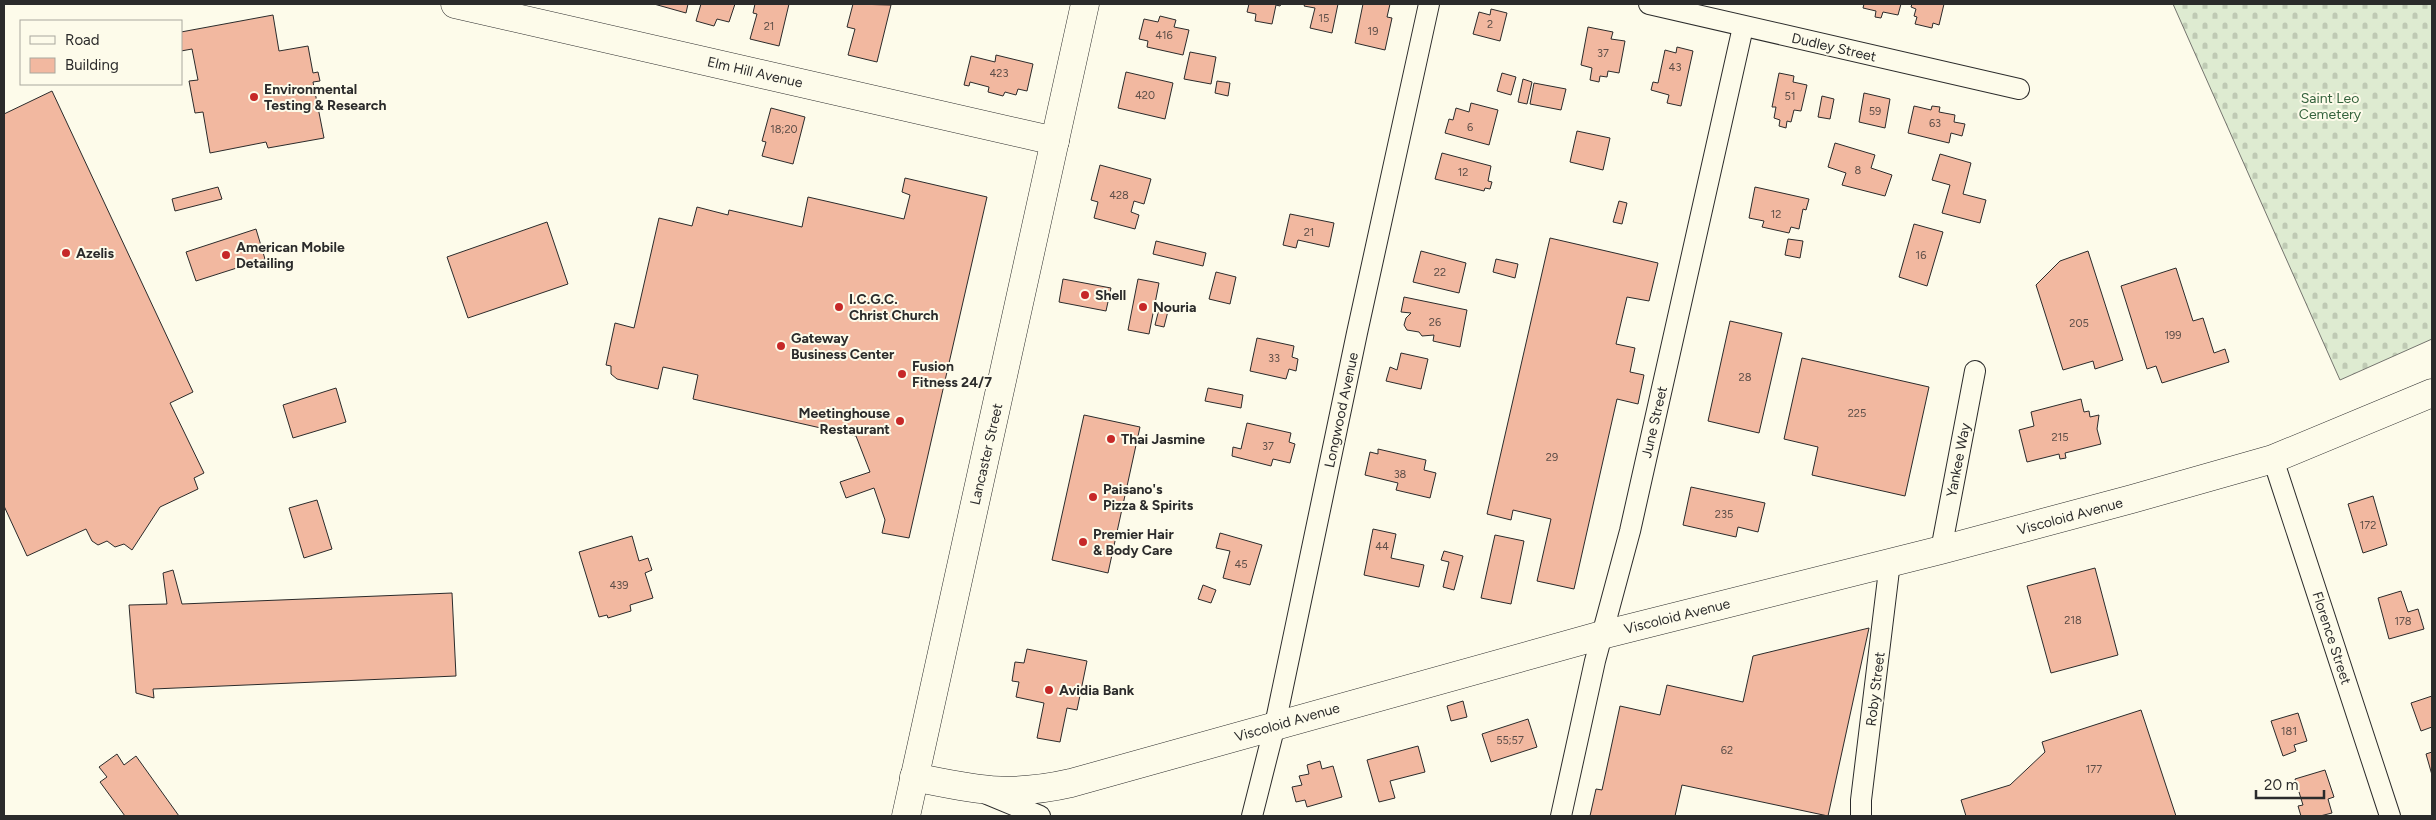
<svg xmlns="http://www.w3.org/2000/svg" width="2436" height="820" font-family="Figtree,sans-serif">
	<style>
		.cemetery { fill: url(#cemetery-stones); stroke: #74746e }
		.building { fill: #f2b8a0; stroke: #2b2b2b }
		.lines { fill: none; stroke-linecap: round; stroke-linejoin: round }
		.minor-casing { stroke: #2b2b2b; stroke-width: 22 }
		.secondary-casing { stroke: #2b2b2b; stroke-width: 29 }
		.minor { stroke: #fdfbea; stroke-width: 20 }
		.secondary { stroke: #fdfbea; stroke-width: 28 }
		.poi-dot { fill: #c62828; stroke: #fdfbea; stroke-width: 2 }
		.labels { text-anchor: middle; stroke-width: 4; stroke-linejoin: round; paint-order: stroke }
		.number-label { font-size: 11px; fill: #5d4e48 }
		.street-label { font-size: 14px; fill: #2b2b2b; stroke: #fdfbea }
		.poi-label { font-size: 14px; font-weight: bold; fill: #2b2b2b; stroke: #fdfbea; text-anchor: start }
		.park-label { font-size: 14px; fill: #34623c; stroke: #fdfbea }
	</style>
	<defs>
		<pattern id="cemetery-stones" width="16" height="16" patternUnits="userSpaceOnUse" patternTransform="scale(1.25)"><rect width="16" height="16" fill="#deebd1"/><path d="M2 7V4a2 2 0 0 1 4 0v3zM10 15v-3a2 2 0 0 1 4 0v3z" fill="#bfcab4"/></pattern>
	</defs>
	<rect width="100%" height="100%" fill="#fdfbea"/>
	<polygon class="cemetery" points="2173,4 2432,4 2432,339 2340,380"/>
	<g class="building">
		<polygon points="654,4 688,4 686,13"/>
		<polygon points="701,4 735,4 729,22 717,19 714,26 696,21"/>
		<polygon points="755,4 789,4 779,46 750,39 757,14 753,13"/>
		<polygon points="853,4 891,5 877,62 848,55 855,29 847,27"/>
		<polygon points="1249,4 1281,4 1280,6 1276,5 1272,24 1255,21 1256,14 1247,12"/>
		<polygon points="1305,4 1338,4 1332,33 1310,28 1315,8 1304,6"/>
		<polygon points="1363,4 1390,4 1387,17 1392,18 1385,50 1355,43"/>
		<polygon points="1864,4 1901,4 1898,15 1883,12 1881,18 1875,17 1876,11 1863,8"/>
		<polygon points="1912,4 1944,4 1939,25 1933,23 1932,28 1915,24 1917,17 1914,16 1916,9 1911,7"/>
		<polygon points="1491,9 1507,13 1500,41 1473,34 1479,12 1490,15"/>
		<polygon points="273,15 279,51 308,46 313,73 318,72 320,81 313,82 324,138 268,148 266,142 210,153 203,112 195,113 189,81 198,80 192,49 181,51 181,32"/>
		<polygon points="1160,16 1176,20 1174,27 1189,30 1183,55 1147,47 1148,41 1139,39 1144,19 1158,22"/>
		<polygon points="1588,27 1613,32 1611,39 1625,41 1619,73 1608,71 1607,77 1600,76 1599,82 1590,80 1592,68 1581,65"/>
		<polygon points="1677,47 1693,51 1681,106 1667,103 1669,95 1651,90 1653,82 1658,83 1665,50 1676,53"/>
		<polygon points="1190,52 1216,57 1211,84 1184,79"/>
		<polygon points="996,55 1033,64 1027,91 1018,89 1016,95 1005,92 1003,96 988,92 989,87 970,82 969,86 964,85 971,56 995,62"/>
		<polygon points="1126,72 1173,83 1165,119 1118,108"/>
		<polygon points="1502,73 1516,77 1511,95 1497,91"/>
		<polygon points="1779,73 1794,76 1793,82 1807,85 1801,111 1794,110 1791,122 1787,121 1786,128 1779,126 1780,120 1774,118 1776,107 1772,107"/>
		<polygon points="1523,79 1532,82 1527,104 1518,102"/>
		<polygon points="1217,81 1230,83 1228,96 1215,93"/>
		<polygon points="1534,83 1566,89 1561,110 1530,104"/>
		<polygon points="52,91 193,392 170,403 204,473 194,478 198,489 160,507 132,550 124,544 115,547 107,541 98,545 92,541 86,529 27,556 4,506 4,114"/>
		<polygon points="1864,93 1890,99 1885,128 1859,122"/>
		<polygon points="1822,96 1834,99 1830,119 1818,117"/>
		<polygon points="1471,103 1498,110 1489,145 1445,133 1449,119 1453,120 1456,108 1469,112"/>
		<polygon points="1914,106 1931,110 1932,106 1940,107 1939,112 1955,115 1954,122 1965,124 1962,136 1951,133 1949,143 1908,133"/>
		<polygon points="771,108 805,117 793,164 762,156 766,142 762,141"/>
		<polygon points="1577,131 1610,138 1603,170 1570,162"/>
		<polygon points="1835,143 1875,155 1871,168 1892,175 1885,196 1842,185 1846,173 1828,167"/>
		<polygon points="1442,153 1491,166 1488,181 1492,182 1490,189 1485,188 1484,191 1435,179"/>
		<polygon points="1940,154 1971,163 1963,194 1986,200 1980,223 1942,213 1950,185 1932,180"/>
		<polygon points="1100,165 1151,179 1144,204 1134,201 1131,212 1139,215 1135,229 1094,218 1098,202 1091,200"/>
		<polygon points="905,178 987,197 909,538 882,533 885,520 874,488 846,498 840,482 870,472 856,436 693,399 698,375 663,367 658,389 617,379 611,374 611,366 606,365 615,323 634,328 659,218 692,226 697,207 728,215 729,210 802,227 808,197 904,219 910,195 902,192"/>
		<polygon points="218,187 222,199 175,211 172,199"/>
		<polygon points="1755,187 1809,199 1806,210 1803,209 1799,229 1791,227 1789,233 1762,227 1764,221 1749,218"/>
		<polygon points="1619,201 1627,203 1622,224 1613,222"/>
		<polygon points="1290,214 1334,223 1329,247 1298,240 1296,248 1283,245"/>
		<polygon points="547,222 568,284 468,318 447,257"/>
		<polygon points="1914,224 1943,232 1927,286 1899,277"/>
		<polygon points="256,229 265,259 196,281 186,252"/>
		<polygon points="1550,238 1658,263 1649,301 1627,297 1616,344 1635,348 1630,372 1644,375 1638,404 1617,399 1574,589 1537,581 1551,519 1513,510 1511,520 1487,514"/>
		<polygon points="1788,239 1803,241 1800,258 1785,255"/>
		<polygon points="1156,241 1206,253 1203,266 1153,254"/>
		<polygon points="1421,251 1466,263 1459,293 1413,282"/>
		<polygon points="2088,251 2123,360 2095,369 2093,361 2063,370 2036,285 2060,261"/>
		<polygon points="1496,259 1518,264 1515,278 1493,272"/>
		<polygon points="2176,268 2193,321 2203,318 2214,353 2225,349 2229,362 2162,383 2156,366 2147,369 2121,286"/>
		<polygon points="1216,272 1236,277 1230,304 1209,299"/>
		<polygon points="1063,279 1111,288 1106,311 1059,302"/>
		<polygon points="1138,279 1159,283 1149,334 1128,330"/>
		<polygon points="1404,297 1467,310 1460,347 1433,341 1434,335 1422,336 1419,332 1407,330 1404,325 1406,318 1411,313 1401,312"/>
		<polygon points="1160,305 1169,307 1164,327 1155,325"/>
		<polygon points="1730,321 1782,333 1759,433 1708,421"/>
		<polygon points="1257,338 1294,346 1292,357 1298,359 1296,371 1289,369 1286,379 1250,371"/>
		<polygon points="1401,353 1428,359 1421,389 1386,381 1390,367 1397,370"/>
		<polygon points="1802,358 1929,387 1905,496 1812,475 1818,447 1784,439"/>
		<polygon points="336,388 346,422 293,438 283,405"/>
		<polygon points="1208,388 1243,395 1241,408 1205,401"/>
		<polygon points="2081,399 2084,412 2089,411 2090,417 2099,415 2097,429 2101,444 2065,453 2066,458 2060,459 2059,454 2027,462 2019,430 2034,426 2031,412"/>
		<polygon points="1084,415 1140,427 1108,573 1052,560"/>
		<polygon points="1247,423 1291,433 1289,442 1295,444 1290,463 1273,459 1271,466 1232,456 1233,447 1241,449"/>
		<polygon points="1378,449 1426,460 1424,470 1436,473 1430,498 1396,490 1398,483 1365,475 1370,452 1378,454"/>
		<polygon points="1691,487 1765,503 1758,532 1738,527 1736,537 1683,525"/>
		<polygon points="2373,496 2387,545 2363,553 2348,504"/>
		<polygon points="317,500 332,549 304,558 289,508"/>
		<polygon points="1373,529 1396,534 1391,558 1424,565 1419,587 1364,575"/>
		<polygon points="1220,533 1262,545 1250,585 1223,578 1230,551 1216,548"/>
		<polygon points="1495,535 1524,541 1511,604 1481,598"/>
		<polygon points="632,536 639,561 648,558 652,570 645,573 653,598 630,605 631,611 608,618 607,615 599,617 579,552"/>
		<polygon points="1444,551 1463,556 1454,590 1443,587 1449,562 1441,560"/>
		<polygon points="2095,568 2118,655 2051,673 2027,586"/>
		<polygon points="173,570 182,604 452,593 456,676 153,689 154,698 136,693 129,605 167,604 163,573"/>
		<polygon points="1203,585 1216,590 1211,603 1198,599"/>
		<polygon points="2401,591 2408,612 2418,609 2424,629 2389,639 2378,598"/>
		<polygon points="1869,628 1828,816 1682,785 1675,816 1590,816 1596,789 1602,790 1620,706 1660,715 1667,685 1743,702 1753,656"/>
		<polygon points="1027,649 1087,661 1077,710 1067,708 1060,742 1037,738 1044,703 1016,697 1019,682 1012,681 1015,662 1024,663"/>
		<polygon points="2432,696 2432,727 2421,731 2411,703"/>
		<polygon points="1463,701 1467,717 1451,721 1447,706"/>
		<polygon points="2141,710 2176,816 1964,816 1966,816 1961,800 2010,785 2045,752 2042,742"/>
		<polygon points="2298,713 2307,741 2294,745 2296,751 2283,756 2271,721"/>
		<polygon points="1528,719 1537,747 1491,762 1482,734"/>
		<polygon points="1418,746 1425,772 1390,781 1395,798 1379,802 1367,760"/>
		<polygon points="2432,752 2432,775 2426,754"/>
		<polygon points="117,754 124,765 136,756 179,816 125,816 100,782 107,777 99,767"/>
		<polygon points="1320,761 1322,769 1333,766 1342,797 1307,807 1305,800 1296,802 1292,787 1302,785 1299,776 1309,774 1307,765"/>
		<polygon points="2325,770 2334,797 2328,799 2332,813 2320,816 2301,816 2298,806 2303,805 2295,779"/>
	</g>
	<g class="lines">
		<g class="minor-casing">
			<g id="minor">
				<polyline points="1649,4 2019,89"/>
				<polyline points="2273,459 2390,816"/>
				<polyline points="1941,550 1975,371"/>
				<polyline points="987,794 1040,816"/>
				<polyline points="1252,816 1275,725 1357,333 1429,4"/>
				<polyline points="1561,816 1595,661 1630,531 1743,27"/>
				<polyline points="1861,816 1861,800 1890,562"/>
			</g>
		</g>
		<g class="secondary-casing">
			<g id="secondary">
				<polyline points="455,4 1055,141"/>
				<path d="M914,777C975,790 1010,797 1071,783L1602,635L1941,550L2132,499L2273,459L2432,393"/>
				<polyline points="906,816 1085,4"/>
			</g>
		</g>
		<use href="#minor" class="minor"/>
		<use href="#secondary" class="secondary"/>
	</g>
	<g class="poi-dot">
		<circle cx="254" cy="97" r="5"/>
		<circle cx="66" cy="253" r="5"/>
		<circle cx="226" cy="255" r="5"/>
		<circle cx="1085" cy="295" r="5"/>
		<circle cx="839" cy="307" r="5"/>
		<circle cx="1143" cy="307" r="5"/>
		<circle cx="781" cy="346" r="5"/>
		<circle cx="902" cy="374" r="5"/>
		<circle cx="900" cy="421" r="5"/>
		<circle cx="1111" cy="439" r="5"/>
		<circle cx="1093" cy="497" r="5"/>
		<circle cx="1083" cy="542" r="5"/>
		<circle cx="1049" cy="690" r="5"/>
	</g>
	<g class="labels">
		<g class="number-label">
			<text x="1324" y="22">15</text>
			<text x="1490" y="28">2</text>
			<text x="769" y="30">21</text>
			<text x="1373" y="35">19</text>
			<text x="1164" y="39">416</text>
			<text x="1603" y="57">37</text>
			<text x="1675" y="71">43</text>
			<text x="999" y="77">423</text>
			<text x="1145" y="99">420</text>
			<text x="1790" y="100">51</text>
			<text x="1875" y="115">59</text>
			<text x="1935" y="127">63</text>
			<text x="1470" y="131">6</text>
			<text x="784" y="133">18;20</text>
			<text x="1858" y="174">8</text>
			<text x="1463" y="176">12</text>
			<text x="1119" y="199">428</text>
			<text x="1776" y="218">12</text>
			<text x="1309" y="236">21</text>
			<text x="1921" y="259">16</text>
			<text x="1440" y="276">22</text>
			<text x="1435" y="326">26</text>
			<text x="2079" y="327">205</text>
			<text x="2173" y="339">199</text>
			<text x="1274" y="362">33</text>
			<text x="1745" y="381">28</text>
			<text x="1857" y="417">225</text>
			<text x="2060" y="441">215</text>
			<text x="1268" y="450">37</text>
			<text x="1552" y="461">29</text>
			<text x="1400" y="478">38</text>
			<text x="1724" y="518">235</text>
			<text x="2368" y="529">172</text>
			<text x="1382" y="550">44</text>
			<text x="1241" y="568">45</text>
			<text x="619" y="589">439</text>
			<text x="2073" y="624">218</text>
			<text x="2403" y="625">178</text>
			<text x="2289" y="735">181</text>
			<text x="1510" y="744">55;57</text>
			<text x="1727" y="754">62</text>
			<text x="2094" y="773">177</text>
		</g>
		<g class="street-label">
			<text transform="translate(1834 47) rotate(13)" y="5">Dudley Street</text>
			<text transform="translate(755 72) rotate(13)" y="5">Elm Hill Avenue</text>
			<text transform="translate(1341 410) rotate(-78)" y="5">Longwood Avenue</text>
			<text transform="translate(1654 422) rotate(-77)" y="5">June Street</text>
			<text transform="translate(986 454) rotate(-77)" y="5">Lancaster Street</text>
			<text transform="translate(1958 460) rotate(-79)" y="5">Yankee Way</text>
			<text transform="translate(2070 516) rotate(-15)" y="5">Viscoloid Avenue</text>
			<text transform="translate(1677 616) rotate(-14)" y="5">Viscoloid Avenue</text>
			<text transform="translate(2332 638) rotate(72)" y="5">Florence Street</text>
			<text transform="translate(1875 689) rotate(-83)" y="5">Roby Street</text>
			<text transform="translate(1287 722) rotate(-16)" y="5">Viscoloid Avenue</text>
		</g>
		<g class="poi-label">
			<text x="264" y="94">Environmental<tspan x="264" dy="16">Testing &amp; Research</tspan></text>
			<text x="236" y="252">American Mobile<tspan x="236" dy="16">Detailing</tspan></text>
			<text x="76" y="258">Azelis</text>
			<text x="1095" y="300">Shell</text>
			<text x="849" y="304">I.C.G.C.<tspan x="849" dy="16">Christ Church</tspan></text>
			<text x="1153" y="312">Nouria</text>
			<text x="791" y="343">Gateway<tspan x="791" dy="16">Business Center</tspan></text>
			<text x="912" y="371">Fusion<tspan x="912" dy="16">Fitness 24/7</tspan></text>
			<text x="890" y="418" text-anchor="end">Meetinghouse<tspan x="890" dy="16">Restaurant</tspan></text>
			<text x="1121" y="444">Thai Jasmine</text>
			<text x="1103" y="494">Paisano's<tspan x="1103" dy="16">Pizza &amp; Spirits</tspan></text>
			<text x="1093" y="539">Premier Hair<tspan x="1093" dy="16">&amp; Body Care</tspan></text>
			<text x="1059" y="695">Avidia Bank</text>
		</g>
		<g class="park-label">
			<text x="2330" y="103">Saint Leo<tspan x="2330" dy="16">Cemetery</tspan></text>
		</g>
	</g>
	<rect width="2436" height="820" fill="none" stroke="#2b2b2b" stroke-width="10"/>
	<rect x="20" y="20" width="162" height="65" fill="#fdfbea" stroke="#a9a89e"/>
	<rect x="30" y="36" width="25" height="8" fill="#fdfbea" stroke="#a9a89e"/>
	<text x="65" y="45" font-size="15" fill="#2b2b2b">Road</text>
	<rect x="30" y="58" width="25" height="15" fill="#f2b8a0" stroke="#a9a89e"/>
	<text x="65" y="70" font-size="15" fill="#2b2b2b">Building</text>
	<path d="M2256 790v8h68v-8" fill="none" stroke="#2b2b2b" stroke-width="2.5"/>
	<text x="2264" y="790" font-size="15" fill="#2b2b2b" stroke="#fdfbea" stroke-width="4" paint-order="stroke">20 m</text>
</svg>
